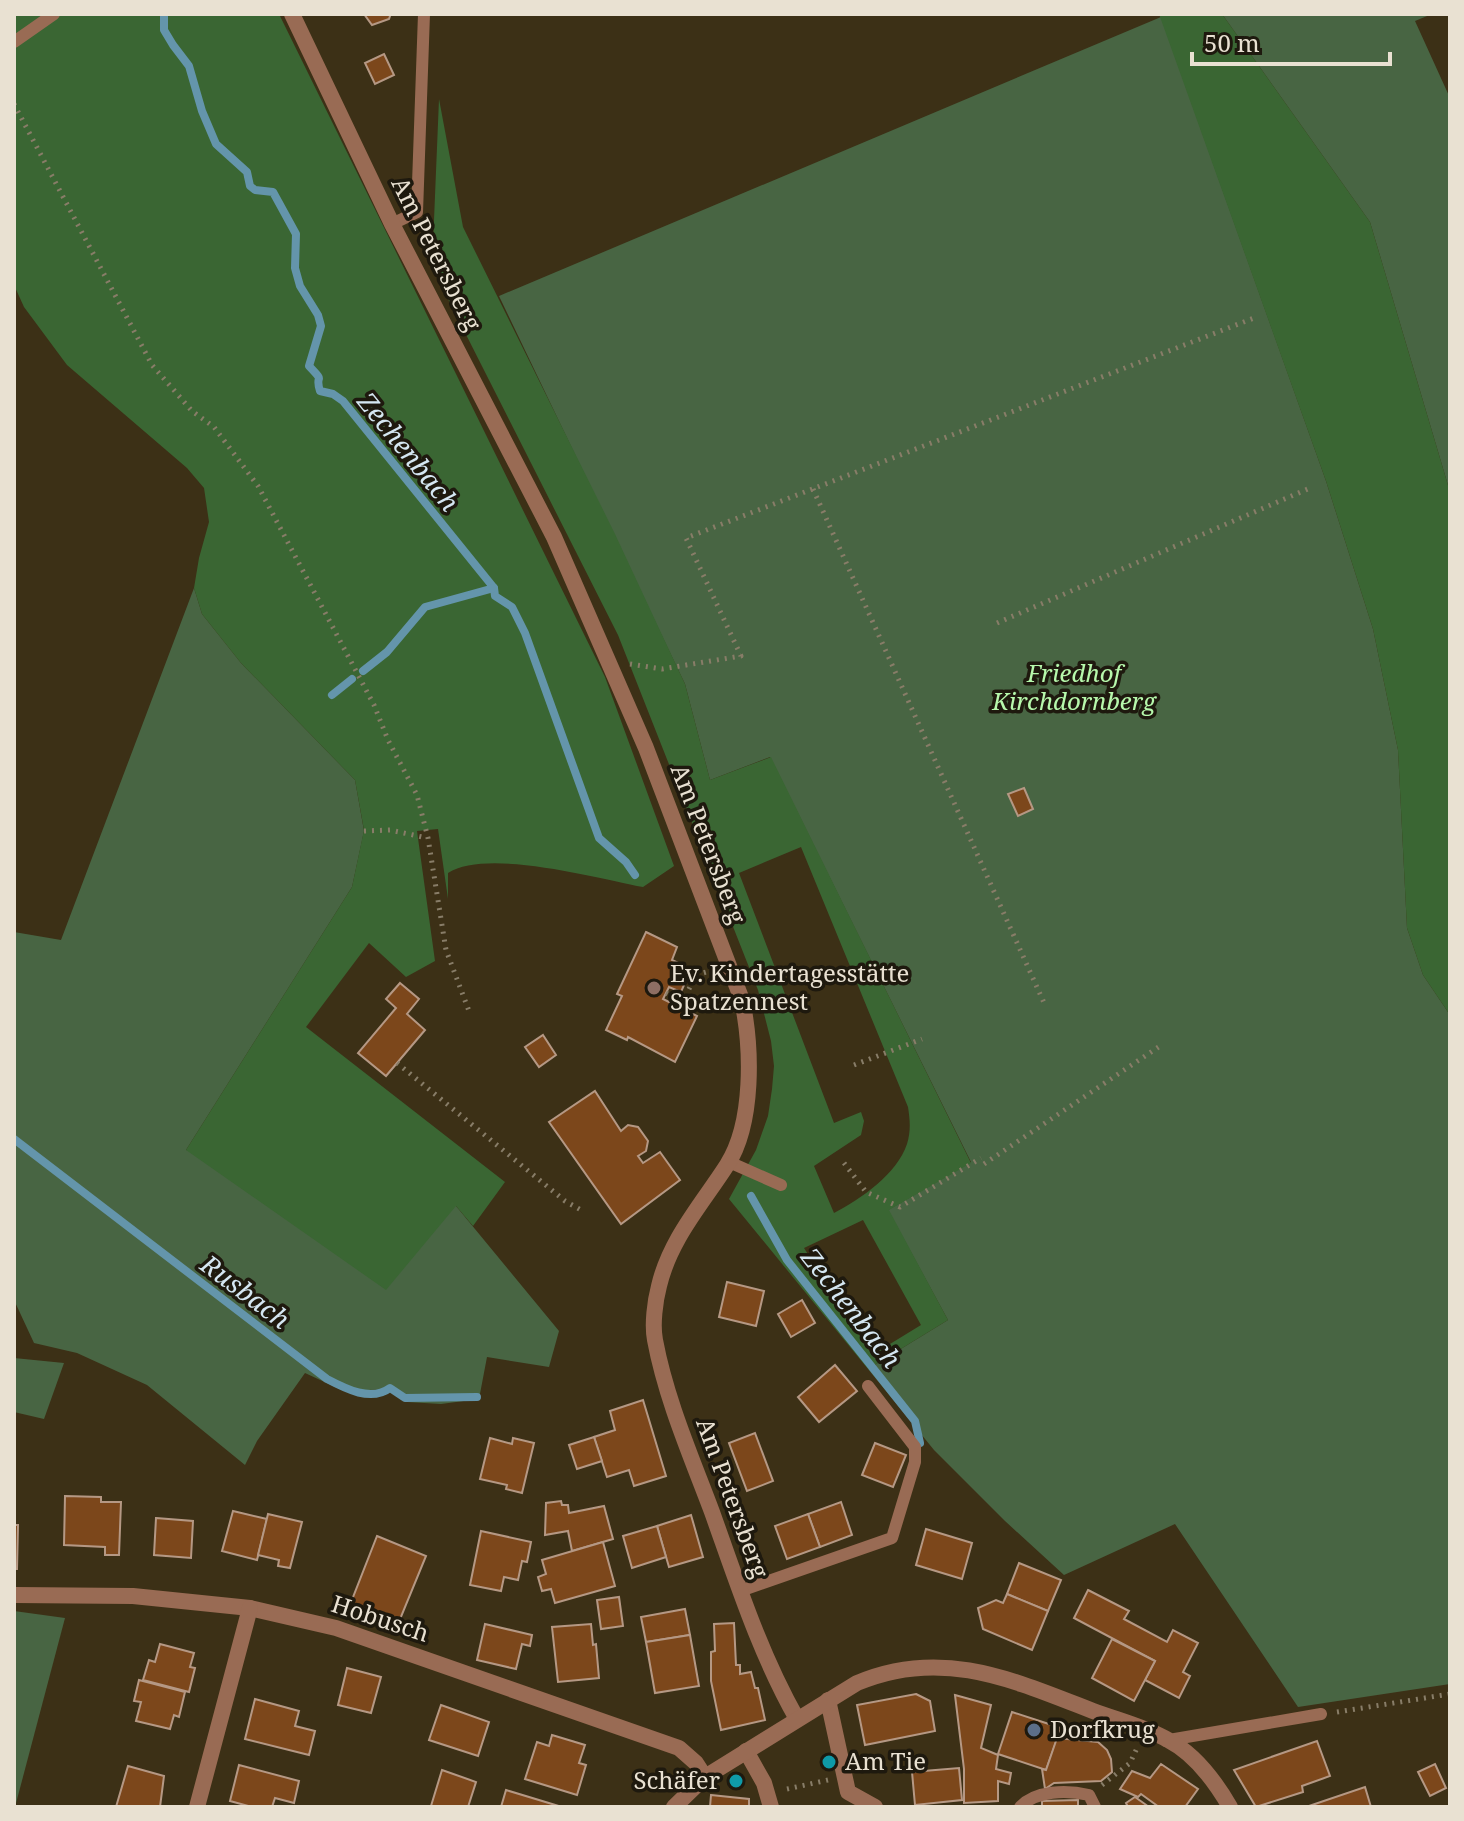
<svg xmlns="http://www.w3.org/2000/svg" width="1464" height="1821" font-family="'Noto Serif',serif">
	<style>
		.green { fill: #486543 }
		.forest { fill: #3a6633; fill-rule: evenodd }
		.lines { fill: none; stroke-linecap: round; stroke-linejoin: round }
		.stream { stroke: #6495ab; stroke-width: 8 }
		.building { fill: #7c471b; stroke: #b59884; stroke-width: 2 }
		.path { stroke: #887d68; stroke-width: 5; stroke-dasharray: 2 6; stroke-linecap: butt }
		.service { stroke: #996b54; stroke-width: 12 }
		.minor { stroke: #996b54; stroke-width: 16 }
		.tertiary { stroke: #996b54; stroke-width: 16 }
		.education-dot { fill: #8d6e63; stroke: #1e190e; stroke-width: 3 }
		.service-dot { fill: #5c6f8a; stroke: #1e190e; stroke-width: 3 }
		.culture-dot { fill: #0f9aa8; stroke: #1e190e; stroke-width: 3 }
		.labels { text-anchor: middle; stroke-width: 7; stroke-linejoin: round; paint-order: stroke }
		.street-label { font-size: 24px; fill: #e9e1d2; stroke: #1e190e }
		.park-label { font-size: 24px; font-style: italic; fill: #b7f9ac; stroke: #1e190e }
		.poi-label { font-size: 24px; fill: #e9e1d2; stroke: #1e190e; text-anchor: start }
		.water-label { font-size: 26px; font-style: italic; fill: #d5e7f2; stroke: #1e190e }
	</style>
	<rect width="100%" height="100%" fill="#3c3016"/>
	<g class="green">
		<polygon points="1222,14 1432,14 1415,21 1450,98 1450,492 1370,222"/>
		<polygon points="1161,17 1326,481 1373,629 1398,750 1407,928 1423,975 1450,1015 1450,1684 1298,1707 1175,1524 1064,1575 1005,1521 934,1450 868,1369 948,1320 888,1210 971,1162 770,757 710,780 685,684 499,296"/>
		<polygon points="194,588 202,614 241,663 355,780 364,831 352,887 186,1150 456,1206 559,1331 549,1367 487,1357 479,1399 441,1404 407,1402 394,1389 344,1391 305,1373 257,1441 245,1465 147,1385 77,1353 34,1343 14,1300 14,932 61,940"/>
		<polygon points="14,1358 64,1363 44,1419 14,1412"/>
		<polygon points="14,1611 65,1618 15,1807 14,1807"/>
	</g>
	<g class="forest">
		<path d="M14,14H279L605,677L674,866L643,887C596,878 487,848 448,873V899L438,829L417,831L435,961L406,977L369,943L306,1027L505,1182L473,1226L456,1206L386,1290L186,1150L352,887L364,830L355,780L241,663L202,614L194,588L199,558L209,522L204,488L187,468L67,365L24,307L14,285Z"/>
		<polygon points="1159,14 1222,14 1370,222 1450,492 1450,1015 1423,975 1407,928 1398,750 1373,629 1326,481"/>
		<path d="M439,99L463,227L615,534L685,684L710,780L771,757L971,1163L889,1210L948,1320L868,1369L729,1199L756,1150L768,1116L772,1089L774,1066L771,1041L758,990L618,635L446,295L433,244ZM801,847L908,1107C910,1120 911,1131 907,1144C897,1174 861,1199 834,1213L814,1166L861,1135L864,1121L861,1112L834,1123L739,873ZM863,1220L921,1325L872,1355L804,1248Z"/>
	</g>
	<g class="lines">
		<g class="stream">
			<path d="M164,14V30L173,45L189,66L202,111L216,144L247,172L250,186L255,190L273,192L296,234L295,268L300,286L318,315L321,326L309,366C327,385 314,372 320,391L333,394L343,401L494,588L495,596L512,607L525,633L599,838L626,862L635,875"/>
			<polyline points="363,671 387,652 425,607 494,588"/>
			<polyline points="332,695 352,679"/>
			<path d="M14,1139L327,1379C346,1389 371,1402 390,1388L405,1398L477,1397"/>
			<polyline points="751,1196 787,1260 915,1421 920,1443"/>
		</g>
	</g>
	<g class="building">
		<polygon points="364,14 389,14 390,16 389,19 372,25"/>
		<polygon points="384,54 394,75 375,84 365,63"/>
		<polygon points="1024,788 1033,809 1018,816 1008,794"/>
		<polygon points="646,932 677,947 672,960 691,969 681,992 669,987 663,999 697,1016 675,1062 628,1037 627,1040 606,1030 622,996 617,994"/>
		<polygon points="400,983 419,999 407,1014 425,1030 386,1076 358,1053 396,1008 386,999"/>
		<polygon points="543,1035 556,1055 539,1067 525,1047"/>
		<polygon points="595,1091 621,1131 628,1125 638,1127 648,1141 646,1151 638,1156 643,1163 660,1152 680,1180 621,1224 549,1122"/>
		<polygon points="727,1282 764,1291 756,1326 719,1317"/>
		<polygon points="802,1300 815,1323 791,1337 778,1314"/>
		<polygon points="835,1365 857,1391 819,1422 798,1397"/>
		<polygon points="643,1400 666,1476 634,1486 629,1470 607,1477 594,1437 615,1430 610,1411"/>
		<polygon points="755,1433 773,1481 747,1491 729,1443"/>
		<polygon points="594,1437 602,1461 577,1469 569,1445"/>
		<polygon points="490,1438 512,1444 513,1438 534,1443 522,1493 506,1489 507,1485 480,1479"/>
		<polygon points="875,1443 906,1455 893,1487 862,1475"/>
		<polygon points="65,1496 101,1497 101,1502 121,1502 119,1555 105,1555 105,1547 64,1545"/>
		<polygon points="561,1501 562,1505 568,1505 569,1513 604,1506 613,1539 572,1551 568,1531 545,1535 546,1503"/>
		<polygon points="841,1502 852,1535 820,1547 808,1514"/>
		<polygon points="233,1511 267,1519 257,1560 222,1551"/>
		<polygon points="268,1514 302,1522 290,1568 278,1566 279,1560 258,1555"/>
		<polygon points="808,1514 820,1547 787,1559 775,1526"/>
		<polygon points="691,1515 703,1557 669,1567 657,1526"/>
		<polygon points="156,1518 193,1521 191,1558 154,1555"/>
		<polygon points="14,1525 18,1525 17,1569 14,1569"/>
		<polygon points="657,1526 666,1557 632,1568 623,1536"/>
		<polygon points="926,1529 972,1543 962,1579 916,1565"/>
		<polygon points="481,1531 531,1542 527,1562 522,1561 518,1580 504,1577 501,1591 470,1585"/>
		<polygon points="377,1536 426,1556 396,1629 348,1610"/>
		<polygon points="603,1542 615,1586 555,1603 551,1589 542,1591 538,1577 546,1574 542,1560"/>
		<polygon points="1019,1563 1061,1580 1048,1611 1007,1594"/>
		<polygon points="1088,1590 1129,1611 1124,1619 1167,1642 1173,1630 1198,1643 1183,1672 1190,1676 1179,1698 1145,1680 1155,1661 1074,1618"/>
		<polygon points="1007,1594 1048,1611 1032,1650 983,1629 978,1608 996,1600 1003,1603"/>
		<polygon points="619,1597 623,1626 601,1629 597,1600"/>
		<polygon points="685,1609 690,1635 646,1642 641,1617"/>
		<polygon points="734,1623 736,1665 740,1665 740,1674 751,1672 755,1688 758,1688 765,1720 721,1730 711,1681 711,1652 715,1651 714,1624"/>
		<polygon points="485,1624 532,1635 530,1646 522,1644 516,1669 477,1660"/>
		<polygon points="591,1624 593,1645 596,1644 599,1678 558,1682 552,1627"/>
		<polygon points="690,1635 699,1686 655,1693 646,1642"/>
		<polygon points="1112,1639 1155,1661 1134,1701 1092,1678"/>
		<polygon points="160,1644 194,1653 190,1667 195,1668 189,1692 143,1680 149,1660 155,1662"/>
		<polygon points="347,1668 381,1677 371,1713 338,1705"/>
		<polygon points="139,1680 185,1692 179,1717 174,1715 170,1729 136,1721 141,1702 134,1701"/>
		<polygon points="916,1694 930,1701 935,1731 865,1745 857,1705"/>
		<polygon points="955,1695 991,1705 981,1748 998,1755 996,1769 1011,1773 1009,1784 998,1781 998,1801 964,1803 964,1769"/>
		<polygon points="255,1699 299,1711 295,1726 315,1731 309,1755 245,1739"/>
		<polygon points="441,1705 489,1722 478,1756 429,1740"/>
		<polygon points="1012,1712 1061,1728 1046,1770 998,1754"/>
		<polygon points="552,1735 585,1745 579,1763 586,1765 577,1795 525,1779 537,1742 549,1746"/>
		<polygon points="1057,1738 1098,1742 1107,1750 1111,1759 1112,1772 1101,1781 1054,1783 1045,1789 1042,1769 1046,1770"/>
		<polygon points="1317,1741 1330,1776 1302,1786 1303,1792 1256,1807 1234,1770"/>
		<polygon points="1161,1764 1198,1789 1185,1807 1159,1807 1141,1794 1138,1797 1120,1789 1132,1771 1150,1778"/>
		<polygon points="1435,1764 1446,1788 1430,1796 1418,1772"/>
		<polygon points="239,1765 299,1781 294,1803 275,1798 272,1807 252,1807 230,1801"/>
		<polygon points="128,1766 164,1776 160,1807 116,1807"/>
		<polygon points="959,1768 962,1800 915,1805 912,1772"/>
		<polygon points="442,1770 476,1782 468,1807 431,1806"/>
		<polygon points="1365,1787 1371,1807 1306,1807"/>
		<polygon points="506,1790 562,1807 501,1807"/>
		<polygon points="711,1795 749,1799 749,1807 710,1807"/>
		<polygon points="1135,1797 1149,1807 1128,1807 1126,1803"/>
		<polygon points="1078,1800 1078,1807 1042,1807 1042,1801"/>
	</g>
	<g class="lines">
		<g class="path">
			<polyline points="14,104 152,365 192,411 214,427 258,486 374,705 388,740 417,795 428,838 446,950 469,1011"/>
			<polyline points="813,489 1045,1005"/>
			<polyline points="997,623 1310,488"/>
			<polyline points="630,664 662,669 741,656 686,538 1254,318"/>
			<polyline points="364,831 390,830 427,838"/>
			<polyline points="666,993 683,1001 696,975 710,971"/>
			<polyline points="397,1063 565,1201 581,1210"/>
			<polyline points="854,1065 922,1039"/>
			<polyline points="844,1163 866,1192 900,1207 981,1158"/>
			<polyline points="984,1164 1160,1046"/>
			<polyline points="1337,1712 1450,1694"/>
			<polyline points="1102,1785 1130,1763 1138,1746"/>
			<polyline points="787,1789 828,1780"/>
		</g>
		<g class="service">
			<polyline points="14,42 54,14"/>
			<polyline points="392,224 417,212 424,14"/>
			<polyline points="729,1162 781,1185"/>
			<polyline points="740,1591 892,1538 915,1462 915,1447 868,1386"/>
			<polyline points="1169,1740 1321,1714"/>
			<path d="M1020,1807C1036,1790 1067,1790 1089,1795L1095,1807"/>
		</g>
		<g class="minor">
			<path d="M292,14L392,224L554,537L646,748L742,1000C752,1048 754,1123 727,1165C702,1204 670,1239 659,1286C655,1301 652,1325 655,1340C666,1399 691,1456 712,1512C737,1582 760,1654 797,1719"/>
			<polyline points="14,1595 133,1596 250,1608 336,1628 679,1748 696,1763 705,1777"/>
			<polyline points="828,1700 848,1792 875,1807"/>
			<polyline points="746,1751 764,1783 771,1807"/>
			<polyline points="197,1807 250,1608"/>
		</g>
		<path class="tertiary" d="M674,1807L705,1777L857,1683C942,1647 1013,1680 1093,1711C1117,1720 1146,1727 1168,1740C1195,1754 1215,1781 1230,1807"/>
	</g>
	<circle class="education-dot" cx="654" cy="988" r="8"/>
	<circle class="service-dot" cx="1034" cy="1730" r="8"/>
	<g class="culture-dot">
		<circle cx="829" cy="1762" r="8"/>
		<circle cx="736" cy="1781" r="8"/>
	</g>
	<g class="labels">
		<g class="street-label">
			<text transform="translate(436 254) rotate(63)" y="8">Am Petersberg</text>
			<text transform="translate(708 844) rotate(69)" y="8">Am Petersberg</text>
			<text transform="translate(732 1498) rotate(70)" y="8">Am Petersberg</text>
			<text transform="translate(380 1619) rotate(18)" y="8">Hobusch</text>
		</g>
		<g class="park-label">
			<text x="1074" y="682">Friedhof<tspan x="1074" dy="28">Kirchdornberg</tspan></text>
		</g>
		<g class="poi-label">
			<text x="670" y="982">Ev. Kindertagesstätte<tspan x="670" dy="28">Spatzennest</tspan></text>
			<text x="1050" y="1738">Dorfkrug</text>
			<text x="845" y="1770">Am Tie</text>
			<text x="720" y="1789" text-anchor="end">Schäfer</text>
		</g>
		<g class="water-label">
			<text transform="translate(408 452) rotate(51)" y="9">Zechenbach</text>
			<text transform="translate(245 1292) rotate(37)" y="9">Rusbach</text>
			<text transform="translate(851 1308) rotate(52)" y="9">Zechenbach</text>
		</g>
	</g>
	<rect width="1464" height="1821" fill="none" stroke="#e9e1d2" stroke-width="32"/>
	<path d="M1192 52v12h198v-12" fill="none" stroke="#e9e1d2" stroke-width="4"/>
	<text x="1204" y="52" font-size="24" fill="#e9e1d2" stroke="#1e190e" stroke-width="6" paint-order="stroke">50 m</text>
</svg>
